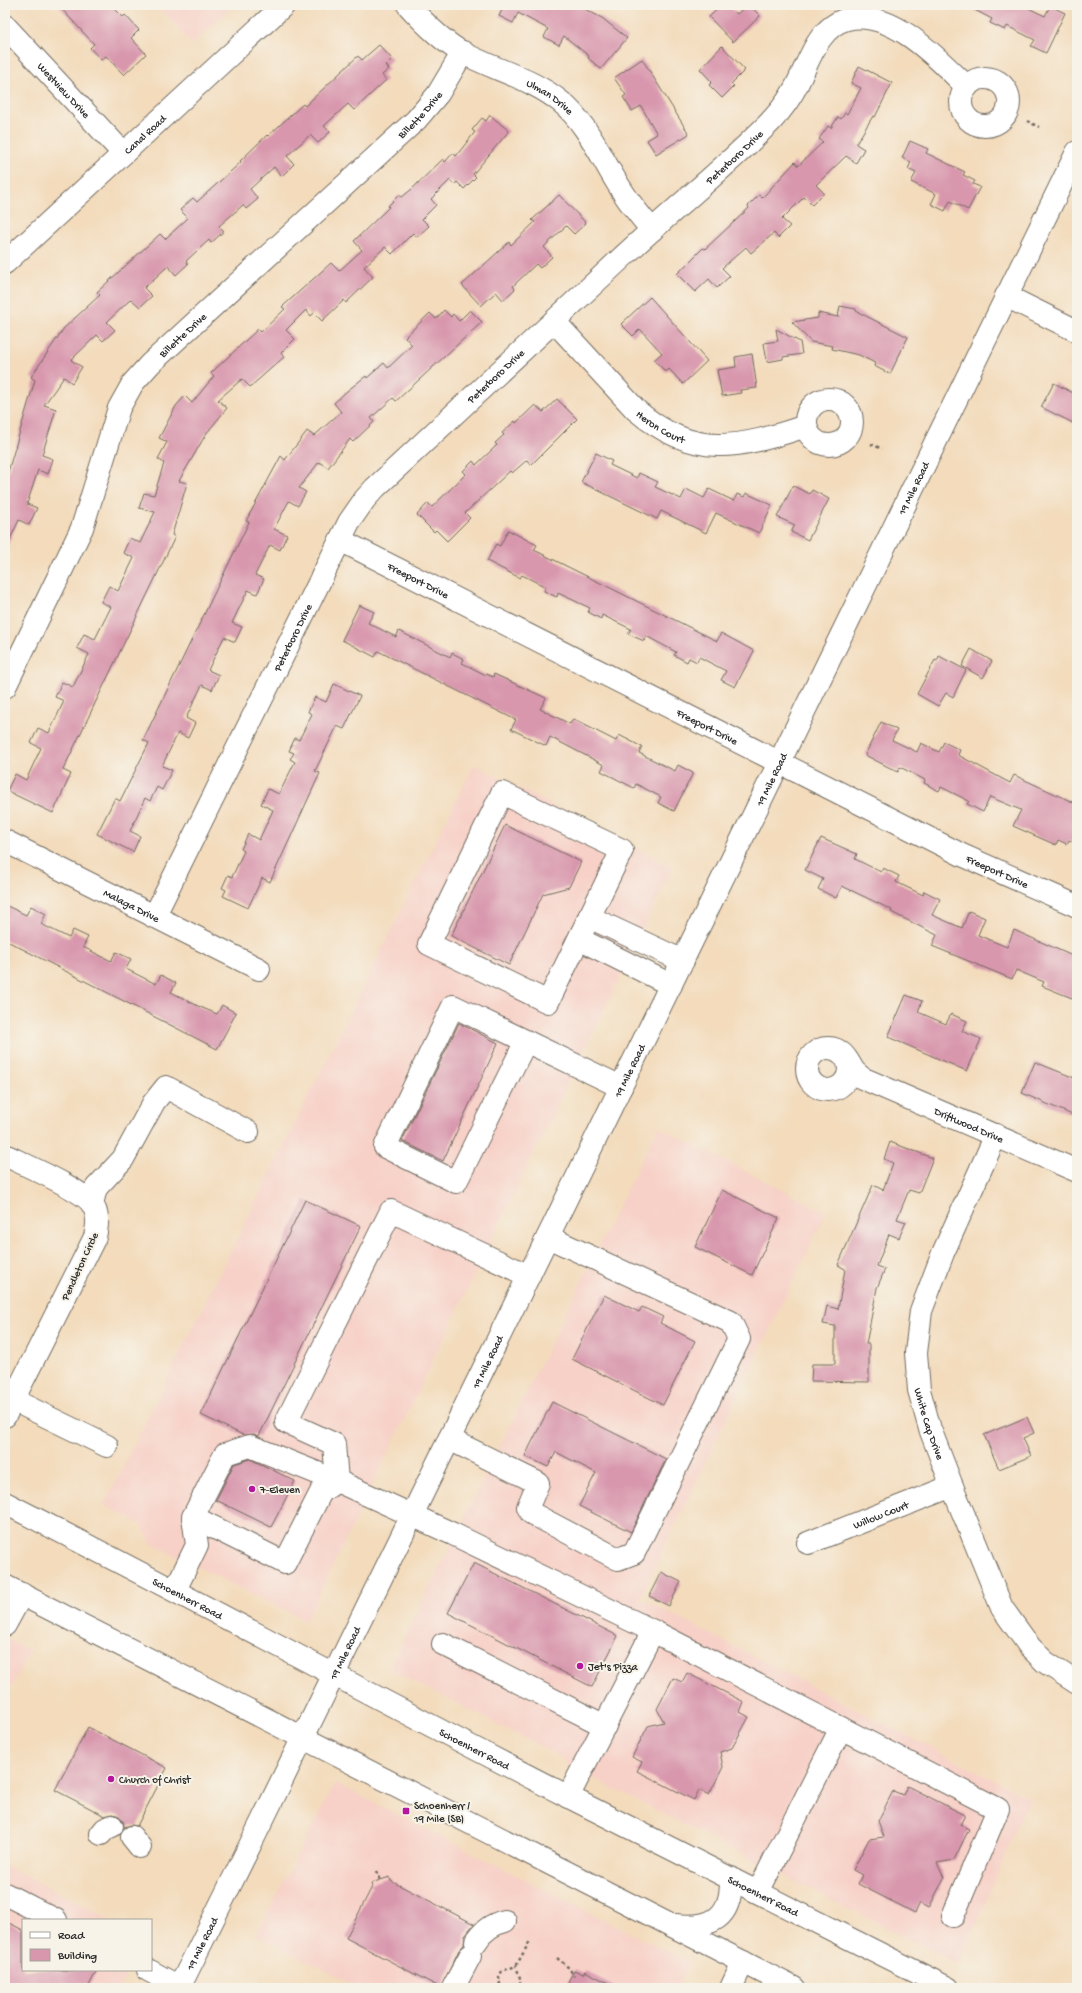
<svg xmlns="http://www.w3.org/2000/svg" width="1082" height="1993" font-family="'Gochi Hand',sans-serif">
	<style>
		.built { fill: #f7d1c8 }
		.building { fill: #d897ad }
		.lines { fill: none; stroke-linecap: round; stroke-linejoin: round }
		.minor-casing { stroke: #71695e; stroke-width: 24 }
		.major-casing { stroke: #71695e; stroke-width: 24 }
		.path { stroke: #71695e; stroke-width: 2.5; stroke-dasharray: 3 3; stroke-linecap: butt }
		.minor { stroke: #fff; stroke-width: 22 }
		.major { stroke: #fff; stroke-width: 22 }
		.poi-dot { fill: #b5179e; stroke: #f7f3e8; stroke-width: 1.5 }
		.labels { text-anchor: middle; stroke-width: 4; stroke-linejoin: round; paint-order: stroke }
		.street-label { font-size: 11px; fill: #2b2b2b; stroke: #f7f3e8 }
		.poi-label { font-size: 11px; fill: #2b2b2b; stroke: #f7f3e8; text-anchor: start }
	</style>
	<rect width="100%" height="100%" fill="#f7f3e8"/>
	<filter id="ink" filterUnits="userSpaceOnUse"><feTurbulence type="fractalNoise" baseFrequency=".025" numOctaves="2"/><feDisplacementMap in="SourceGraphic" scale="8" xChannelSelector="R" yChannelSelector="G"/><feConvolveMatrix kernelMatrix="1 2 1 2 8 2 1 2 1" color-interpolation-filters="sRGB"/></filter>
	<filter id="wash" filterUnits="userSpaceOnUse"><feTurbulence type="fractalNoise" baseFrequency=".012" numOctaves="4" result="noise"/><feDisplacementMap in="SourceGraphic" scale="16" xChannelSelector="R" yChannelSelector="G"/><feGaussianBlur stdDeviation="0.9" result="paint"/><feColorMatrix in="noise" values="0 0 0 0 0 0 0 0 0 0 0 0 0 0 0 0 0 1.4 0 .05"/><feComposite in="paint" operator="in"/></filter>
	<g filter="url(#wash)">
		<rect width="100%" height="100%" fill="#f3dbbc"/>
		<g class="built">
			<polygon points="157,5 234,5 192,44"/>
			<polygon points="474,765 673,867 306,1621 152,1544 142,1525 104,1505"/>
			<polygon points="658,1127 826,1212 640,1598 1029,1798 959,1965 567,1765 561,1757 389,1669"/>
			<polygon points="5,1638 30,1651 5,1699"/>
			<polygon points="335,1783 689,1963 676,1988 360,1988 256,1935"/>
			<polygon points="5,1866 111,1920 23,1920 23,1970 128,1970 119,1988 5,1988"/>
		</g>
		<g id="blocks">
			<g class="building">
				<polygon points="58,5 111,5 123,17 125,15 139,30 131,38 146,54 124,75 106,56 101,60 90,48 94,44"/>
				<polygon points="501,5 577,5 602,18 627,38 601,69 588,58 589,56 564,36 559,45 544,37 548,29 518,13 513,23 499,16 504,6"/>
				<polygon points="722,5 728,5 737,14 747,5 750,5 760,16 733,42 709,17"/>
				<polygon points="965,5 1022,5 1045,16 1050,6 1065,13 1046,53 1031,46 1035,40 1007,26 1005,30 990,23 992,19"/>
				<polygon points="379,45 392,59 386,65 389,69 382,75 386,80 354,110 348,104 324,126 330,132 318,143 310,135 287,156 294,164 282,176 274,167 250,189 258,199 246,209 243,205 219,226 224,231 211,243 209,240 186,261 188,264 176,275 168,266 144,288 152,296 140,307 131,299 107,322 115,330 103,341 97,335 71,360 82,367 72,383 64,377 44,405 56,409 42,455 53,459 48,474 38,470 27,504 37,508 29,525 19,520 5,550 5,482 35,380 31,377 64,328 100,295 97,292 160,234 165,239 188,218 180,210 193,198 197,202 241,162 240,161 267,135 268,136 303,104 305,106 358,56 362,60"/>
				<polygon points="722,46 745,70 731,84 734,86 722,98 709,85 712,82 700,69"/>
				<polygon points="642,59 689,134 656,154 647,140 657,134 641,106 632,111 623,97 626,95 614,78"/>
				<polygon points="859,66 892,83 875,117 873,116 856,144 864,149 856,163 846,156 816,185 824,193 812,205 804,197 782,219 790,226 778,238 774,233 751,253 746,247 722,268 730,276 717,288 709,279 695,292 677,274 703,248 705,249 749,208 748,206 759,195 762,198 795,162 798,166 823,142 819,139 828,126 831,128 838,117 841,119 845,113 847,114 861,88 851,83"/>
				<polygon points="490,115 509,131 473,174 476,177 464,189 457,182 454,185 450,180 431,199 436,205 422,219 429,226 417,237 413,233 392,254 385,247 364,267 373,277 346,303 344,300 322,321 314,313 311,316 306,310 286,330 295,339 281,353 284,357 250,387 242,379 218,400 227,408 206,434 179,481 187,483 172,535 175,537 63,770 71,774 53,813 7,791 15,774 26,780 41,748 31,743 38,728 49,733 64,701 55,697 62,682 73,687 89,654 77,648 84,634 95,639 111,607 101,602 109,586 118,591 134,558 123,553 130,538 140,543 155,512 139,508 144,493 154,495 164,463 158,459 167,442 159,438 176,406 185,396 192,403 214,376 211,373 258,329 261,332 285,309 282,307 331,263 339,271 362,250 354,241 389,207 388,206 399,195 402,197 412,189 443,159 445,162 453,153 456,156 475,132 472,130 482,118 486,121"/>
				<polygon points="910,141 928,149 926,153 965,172 963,175 975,181 973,184 980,187 968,210 950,201 945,211 931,204 936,194 911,182 916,173 908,169 911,162 902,158"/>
				<polygon points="559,195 586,223 574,234 566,226 544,247 552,257 540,268 536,264 513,286 515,289 503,300 496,292 481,306 462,285 509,242 511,245 535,222 532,220"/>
				<polygon points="650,297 707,361 683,384 669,369 666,372 654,360 662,353 640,329 633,336 621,324"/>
				<polygon points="840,306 856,309 856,311 908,337 890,374 874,366 875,363 859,355 832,349 833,346 811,342 792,322 818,318 818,313 838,317"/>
				<polygon points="444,310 451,317 453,314 459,321 470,310 482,322 396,401 393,398 371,418 374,422 353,442 350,439 328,468 319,462 299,488 306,492 298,506 289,501 274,529 287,535 280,550 270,545 255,575 264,579 257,594 248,590 232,623 242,627 235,642 224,637 208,670 219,675 212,690 202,685 186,718 195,723 188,738 178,733 162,766 172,770 162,790 157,787 150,801 145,798 130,831 140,836 133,852 97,834 115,798 120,801 149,743 143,740 249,522 246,521 281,456 285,460 307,431 314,436 341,412 334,403 347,391 366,376 367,378 384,363 388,368 412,345 405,337 430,313 436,319"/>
				<polygon points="776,329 800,342 802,354 783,357 783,359 767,362 764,343 778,341"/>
				<polygon points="752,354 757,388 740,390 741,393 722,396 717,370 736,367 735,357"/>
				<polygon points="1054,383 1077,395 1077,425 1041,407"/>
				<polygon points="557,399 577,419 531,465 527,460 512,473 510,471 465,513 470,518 447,541 436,530 434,532 417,515 428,503 432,507 466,474 463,471 473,461 476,465 497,445 495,443 504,435 502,433 515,421 516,423 535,405 543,412"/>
				<polygon points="596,453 612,461 610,465 637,478 639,473 658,482 655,487 681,499 686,489 704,498 709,489 734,501 737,494 744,497 746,493 772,505 759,533 716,513 706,533 661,511 657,519 581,482"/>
				<polygon points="793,486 810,494 812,490 829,499 808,540 791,532 795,525 777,517"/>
				<polygon points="508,530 537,545 534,550 717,641 721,633 754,651 735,687 721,680 726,671 699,657 697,662 689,658 687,662 674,655 676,652 646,636 644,641 628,634 631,629 602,615 601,619 588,612 590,608 558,593 557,597 544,591 546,587 522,575 520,578 487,561 496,544 500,546"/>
				<polygon points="359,605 374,612 368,623 396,637 399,631 450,657 452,653 464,659 462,663 486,675 486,674 493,677 494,674 546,698 540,709 570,724 573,719 616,741 619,735 642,747 639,753 675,771 678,765 693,773 674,811 658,803 661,797 636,784 634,788 601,771 604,765 550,737 546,746 511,729 516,720 378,651 375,657 342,640"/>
				<polygon points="971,649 992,661 983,678 962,666"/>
				<polygon points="939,656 966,670 953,697 946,693 938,706 917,694 935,660 937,661"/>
				<polygon points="334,684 360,696 344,729 337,726 315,771 320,773 270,882 262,878 248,908 223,896 226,890 222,888 228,875 232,877 244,851 241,849 248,834 259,840 273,810 261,804 268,789 279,794 295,762 290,759 294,753 289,751 295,738 299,740 312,714 308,712 315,697 326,702"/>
				<polygon points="881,722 897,730 892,740 917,752 921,743 939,752 944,742 960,750 958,755 1010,783 1014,775 1077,804 1077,844 1069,840 1067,844 1058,840 1056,845 1013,826 1021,810 990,797 983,812 967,804 969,801 941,787 939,791 924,783 925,780 900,767 898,772 865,755"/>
				<polygon points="505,825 581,862 569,887 543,894 509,965 451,936"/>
				<polygon points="821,838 857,854 855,859 881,872 883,868 899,876 896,882 923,895 924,891 940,899 932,915 962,928 969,911 985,918 978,935 1007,947 1014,930 1077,958 1077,1000 1042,986 1044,982 1016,970 1012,979 932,946 937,935 891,912 892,910 842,886 836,898 818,889 823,879 805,870"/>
				<polygon points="5,905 26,915 31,906 46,914 41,924 69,938 73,930 88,937 83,947 111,961 116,952 131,959 126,969 156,984 161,975 176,983 171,992 198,1006 217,1014 222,1005 236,1013 217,1049 5,940"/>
				<polygon points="906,995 922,1001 918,1012 946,1024 951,1014 967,1021 962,1031 981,1039 967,1071 888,1037"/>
				<polygon points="459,1023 498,1043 443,1161 402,1141"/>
				<polygon points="1035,1062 1077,1079 1077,1117 1022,1093"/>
				<polygon points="890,1142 933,1158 919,1193 909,1190 897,1219 906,1222 899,1238 889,1234 877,1266 885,1269 877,1288 866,1344 869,1344 869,1382 811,1381 812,1364 835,1364 835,1326 823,1324 827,1306 838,1309 845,1269 838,1265 873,1185 883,1190 893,1163 884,1159"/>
				<polygon points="722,1190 779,1218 752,1275 695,1247"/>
				<polygon points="305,1200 361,1226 259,1436 254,1434 243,1435 201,1415"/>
				<polygon points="604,1295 639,1312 642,1307 663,1317 660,1323 695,1341 663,1405 572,1359"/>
				<polygon points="552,1402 666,1459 631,1532 579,1506 596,1473 556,1452 548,1467 525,1456"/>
				<polygon points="1027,1417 1034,1433 1023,1438 1031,1456 999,1469 984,1435"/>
				<polygon points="250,1459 295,1481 271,1527 216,1500 234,1464"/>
				<polygon points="474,1563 618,1636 592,1687 448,1613"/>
				<polygon points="661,1572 681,1582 669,1606 649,1596"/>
				<polygon points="687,1673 744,1702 740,1712 749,1717 732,1748 720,1752 723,1767 709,1795 699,1790 694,1800 637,1771 642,1762 632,1757 648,1726 664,1722 657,1709 673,1678 682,1682"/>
				<polygon points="88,1727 167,1768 137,1826 131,1825 124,1827 123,1821 119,1816 113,1814 105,1816 55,1790"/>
				<polygon points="907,1786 965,1815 960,1825 969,1829 954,1860 937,1863 944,1878 929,1908 920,1903 915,1913 858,1884 862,1875 853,1870 869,1839 884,1837 878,1821 893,1791 903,1795"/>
				<polygon points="390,1877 391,1881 474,1924 465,1935 464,1945 459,1950 441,1988 346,1938 372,1887 371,1883"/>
				<polygon points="5,1921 23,1930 23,1970 97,1970 88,1988 5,1988"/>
				<polygon points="574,1970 583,1974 585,1971 618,1988 565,1988"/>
			</g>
		</g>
	</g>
	<g filter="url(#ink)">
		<use href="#blocks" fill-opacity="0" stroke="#71695e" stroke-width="1"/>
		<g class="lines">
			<g class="minor-casing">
				<g id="minor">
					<path id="s1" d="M408,5C424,23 442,41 463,53C495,70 533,79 561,102C588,124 602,160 621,189C630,204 641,217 652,230"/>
					<path id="s2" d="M5,26L123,153"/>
					<circle cx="985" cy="102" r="24"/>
					<path id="s3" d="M5,263L284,5"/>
					<polyline points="1006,296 1077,331"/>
					<path id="s4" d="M554,321L636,410C694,460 739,448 806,426"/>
					<circle cx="829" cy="422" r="23"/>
					<path id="s5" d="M340,540L962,855L1077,906"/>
					<path id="s6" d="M5,687L82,528L119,408L133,383L150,364L416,120L438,94L463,52"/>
					<polygon points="502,793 622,850 548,1002 429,944"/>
					<path id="s7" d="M5,841L259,969"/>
					<path id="s8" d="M154,917L349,522L365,499L375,488C464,405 552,322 641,240C680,204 722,170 759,133C772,121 784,108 793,92C808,67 815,28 847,19C892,8 939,60 967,87"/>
					<polyline points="589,917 683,961"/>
					<polyline points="579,939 671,985"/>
					<polyline points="526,1041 456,1182 385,1147 453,1006 621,1087"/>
					<circle cx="828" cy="1069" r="21"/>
					<path id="s9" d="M848,1061L854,1071L862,1078L1077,1171"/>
					<path id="s10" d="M996,1135L943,1253L921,1311L916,1353L919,1390L930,1429L952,1486L1002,1608L1030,1647L1045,1662L1077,1683"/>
					<path d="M5,1155C23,1164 88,1192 94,1207C99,1218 97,1227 95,1237L5,1416"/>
					<polyline points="92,1204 96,1188 123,1159 154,1102 166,1087 248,1132"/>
					<polyline points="13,1400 107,1446"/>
					<polyline points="449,1439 538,1483 528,1507 531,1513 618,1559 634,1553 739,1339 731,1322 548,1237"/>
					<polyline points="193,1517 285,1563 321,1492 337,1481 334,1444 286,1422 391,1211 529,1276"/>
					<path id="s11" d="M808,1543L952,1486"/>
					<polyline points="175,1590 197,1545 193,1517 225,1454 250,1446 337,1481 453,1534 653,1631"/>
					<polyline points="5,1625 22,1594"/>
					<polyline points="443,1644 605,1726"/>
					<polyline points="568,1797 653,1631 998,1809 953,1916"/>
					<polyline points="101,1834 105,1829 112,1826"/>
					<polyline points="132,1837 140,1847"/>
					<polyline points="758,1892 841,1728"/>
					<polyline points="5,1894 56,1920"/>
					<path d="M476,1942C483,1930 492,1924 505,1921"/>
					<polyline points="148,1970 179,1987"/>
					<path id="s12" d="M179,1988C259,1829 336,1669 415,1509C636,1057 856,604 1077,152"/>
					<polyline points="453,1988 470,1956"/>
					<polyline points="731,1988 743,1962"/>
				</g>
			</g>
			<g class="major-casing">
				<g id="major">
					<path id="s13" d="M5,1503C193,1599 379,1700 567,1796C694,1861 821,1924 948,1988"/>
					<polyline points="5,1586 794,1988"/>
					<path d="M675,1925C712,1929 732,1918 731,1878"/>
				</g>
			</g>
			<g class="path">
				<polyline points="1027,121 1039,127"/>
				<polyline points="871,444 882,449"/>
				<polyline points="377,1871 381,1881"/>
				<polyline points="557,1958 569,1968 574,1976"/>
				<polyline points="500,1985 499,1977 502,1971 516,1966 530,1941"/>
				<polyline points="515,1988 518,1986 521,1981 516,1966"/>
			</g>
			<use href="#minor" class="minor"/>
			<use href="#major" class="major"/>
		</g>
	</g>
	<g class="poi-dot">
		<circle cx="252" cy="1489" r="4"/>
		<circle cx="580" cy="1666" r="4"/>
		<circle cx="111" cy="1779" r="4"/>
		<rect x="402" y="1807" width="8" height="8" rx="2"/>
	</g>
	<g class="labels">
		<g class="street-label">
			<text dy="4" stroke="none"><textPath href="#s2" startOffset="87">Westview Drive</textPath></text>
			<text dy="4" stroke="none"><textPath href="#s1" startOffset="171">Ulman Drive</textPath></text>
			<text dy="4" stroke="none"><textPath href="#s6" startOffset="724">Billette Drive</textPath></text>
			<text dy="4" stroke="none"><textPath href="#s3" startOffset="190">Canal Road</textPath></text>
			<text dy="4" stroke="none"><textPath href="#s8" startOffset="972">Peterboro Drive</textPath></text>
			<text dy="4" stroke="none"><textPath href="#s6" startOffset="400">Billette Drive</textPath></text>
			<text dy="4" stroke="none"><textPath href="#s8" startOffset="648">Peterboro Drive</textPath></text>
			<text dy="4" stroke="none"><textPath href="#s4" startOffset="151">Heron Court</textPath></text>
			<text dy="4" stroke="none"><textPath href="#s12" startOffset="1670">19 Mile Road</textPath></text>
			<text dy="4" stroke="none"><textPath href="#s5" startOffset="88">Freeport Drive</textPath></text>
			<text dy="4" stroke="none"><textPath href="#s8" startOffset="312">Peterboro Drive</textPath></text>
			<text dy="4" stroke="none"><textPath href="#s5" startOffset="412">Freeport Drive</textPath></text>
			<text dy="4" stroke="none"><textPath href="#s12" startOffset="1346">19 Mile Road</textPath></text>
			<text dy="4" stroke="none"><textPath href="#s5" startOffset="736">Freeport Drive</textPath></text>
			<text dy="4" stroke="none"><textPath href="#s7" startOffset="142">Malaga Drive</textPath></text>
			<text dy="4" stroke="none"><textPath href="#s12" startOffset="1022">19 Mile Road</textPath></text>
			<text dy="4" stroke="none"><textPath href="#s9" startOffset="139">Driftwood Drive</textPath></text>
			<text transform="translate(79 1266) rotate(-65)" y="4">Pendleton Circle</text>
			<text dy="4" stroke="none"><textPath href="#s12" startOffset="698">19 Mile Road</textPath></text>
			<text dy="4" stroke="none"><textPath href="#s10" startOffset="306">White Cap Drive</textPath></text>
			<text dy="4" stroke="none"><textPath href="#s11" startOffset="78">Willow Court</textPath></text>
			<text dy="4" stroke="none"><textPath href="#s13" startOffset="206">Schoenherr Road</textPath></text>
			<text dy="4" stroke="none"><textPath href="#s12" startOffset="374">19 Mile Road</textPath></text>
			<text dy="4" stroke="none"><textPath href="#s13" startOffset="530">Schoenherr Road</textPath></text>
			<text dy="4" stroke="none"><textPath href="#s13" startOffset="854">Schoenherr Road</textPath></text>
			<text dy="4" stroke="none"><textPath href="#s12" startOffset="50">19 Mile Road</textPath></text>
		</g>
		<g class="poi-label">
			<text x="260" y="1493">7-Eleven</text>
			<text x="588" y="1670">Jet's Pizza</text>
			<text x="119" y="1783">Church of Christ</text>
			<text x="414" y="1809">Schoenherr /<tspan x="414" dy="13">19 Mile (SB)</tspan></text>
		</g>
	</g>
	<rect width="1082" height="1993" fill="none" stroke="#f7f3e8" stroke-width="20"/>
	<rect x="22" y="1919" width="130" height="52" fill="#f7f3e8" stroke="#a5a39c"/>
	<rect x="30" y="1932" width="20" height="6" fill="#ffffff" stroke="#a5a39c"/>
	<text x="58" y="1939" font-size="12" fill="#2b2b2b">Road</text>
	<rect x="30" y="1949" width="20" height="12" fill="#d897ad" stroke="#a5a39c"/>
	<text x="58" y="1959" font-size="12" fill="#2b2b2b">Building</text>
</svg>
